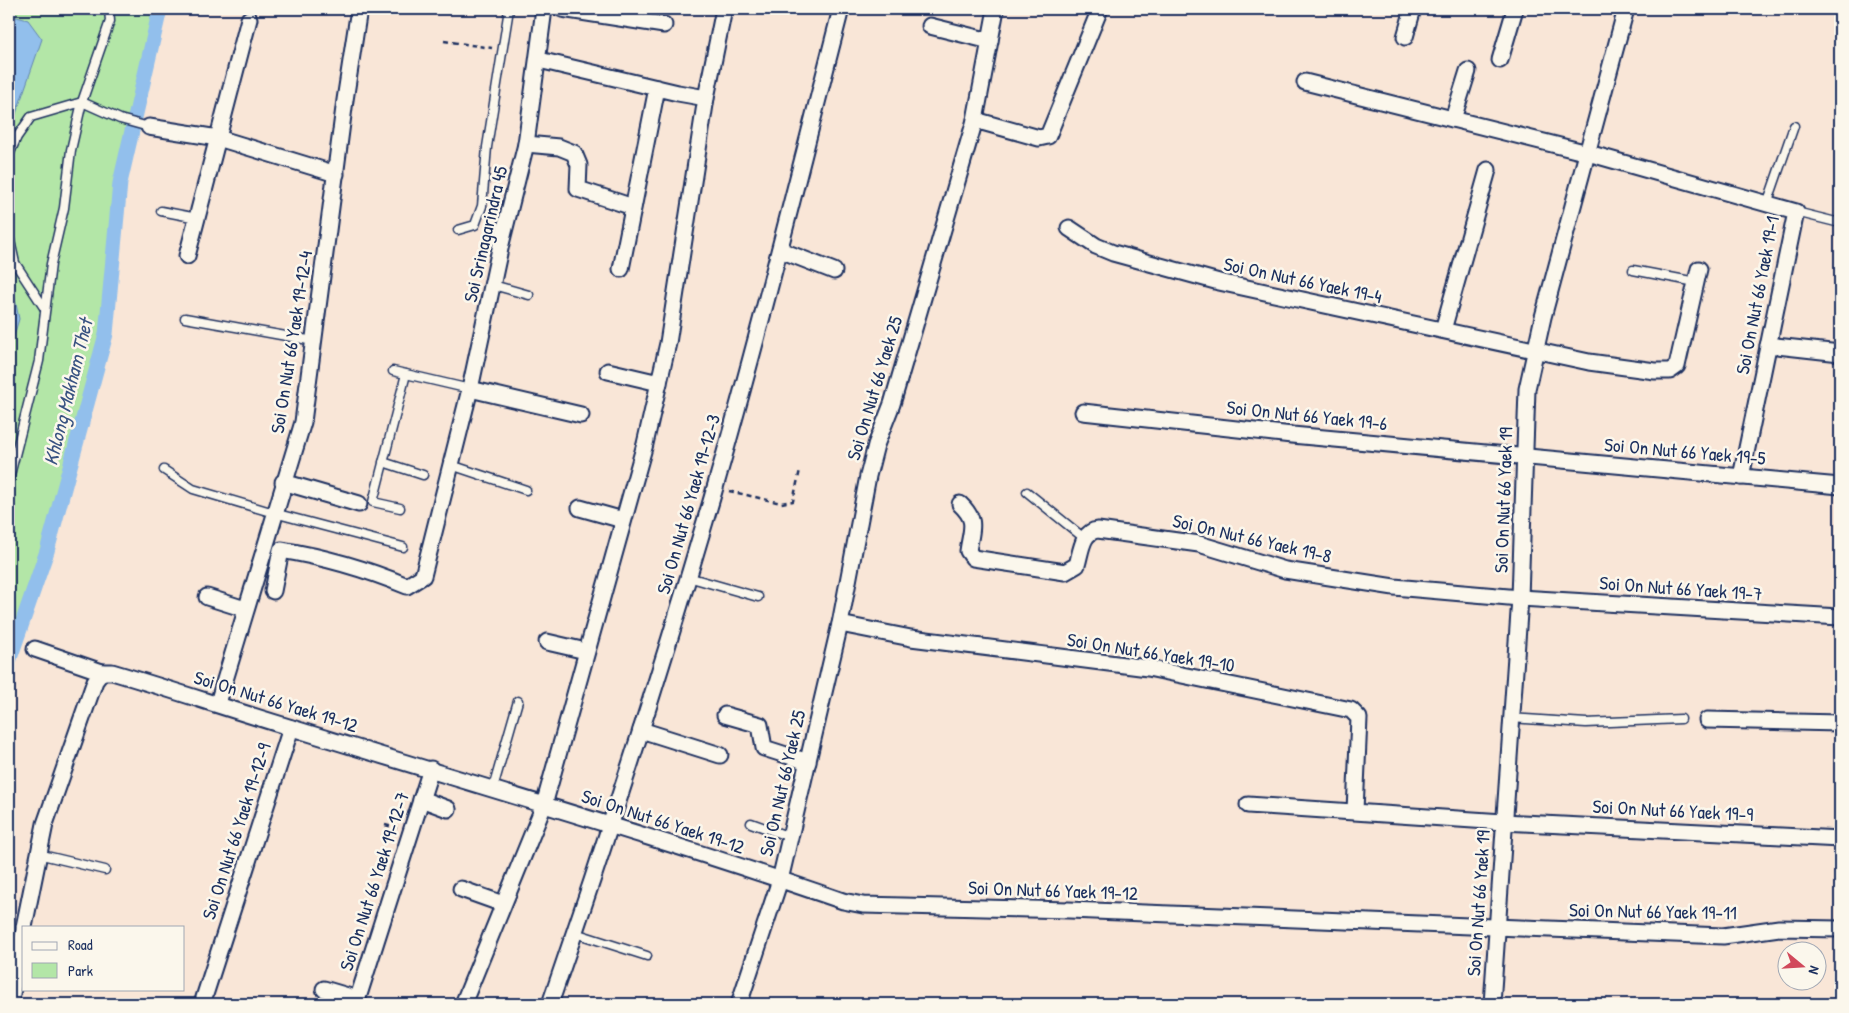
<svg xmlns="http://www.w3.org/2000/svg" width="1849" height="1013" font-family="'Patrick Hand',sans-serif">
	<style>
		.green { fill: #b3e6a7; stroke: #678a82 }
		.water { fill: #92bfec; stroke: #6285b3 }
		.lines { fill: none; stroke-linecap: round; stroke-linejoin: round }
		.canal { stroke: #92bfec; stroke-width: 15 }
		.lane-casing { stroke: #1b2f5e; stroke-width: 11 }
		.street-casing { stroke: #1b2f5e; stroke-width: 19 }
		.path { stroke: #1b2f5e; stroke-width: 2.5; stroke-dasharray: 5 4; stroke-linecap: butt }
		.lane { stroke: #fbf7ec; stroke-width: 8 }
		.street { stroke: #fbf7ec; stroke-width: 15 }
		.labels { text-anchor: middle; stroke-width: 5; stroke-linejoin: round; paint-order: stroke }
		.street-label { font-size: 19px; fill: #1b2f5e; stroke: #fbf7ec }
		.water-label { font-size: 20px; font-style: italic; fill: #395382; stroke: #fbf7ec }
	</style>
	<rect width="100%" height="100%" fill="#f9e6d7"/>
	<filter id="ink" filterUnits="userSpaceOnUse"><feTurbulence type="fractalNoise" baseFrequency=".02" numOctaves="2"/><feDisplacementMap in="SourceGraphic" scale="10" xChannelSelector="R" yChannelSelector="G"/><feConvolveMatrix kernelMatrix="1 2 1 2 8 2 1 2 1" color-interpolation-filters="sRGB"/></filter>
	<g filter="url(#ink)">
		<polygon class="green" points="9,9 160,9 120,183 106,334 47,551 9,661"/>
		<g class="water">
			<polygon points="9,15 28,20 42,39 9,134"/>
			<polygon points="9,269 19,319 9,352"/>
		</g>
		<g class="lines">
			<polyline class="canal" points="9,661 47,551 106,334 120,183 160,9"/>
			<g class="lane-casing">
				<g id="lane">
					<polyline points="9,155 17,137 31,117 82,102 120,119 149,127"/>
					<polyline points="1767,204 1794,126"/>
					<polyline points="161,211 197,218"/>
					<polyline points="1796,212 1840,223"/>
					<polyline points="458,230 475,225 482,206 487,147 509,9"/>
					<polyline points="9,236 15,263 45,309"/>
					<polyline points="1633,270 1696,282"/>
					<polyline points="493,285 529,295"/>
					<polyline points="185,318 314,341"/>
					<polyline points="393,371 470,389"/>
					<polyline points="383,462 423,475"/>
					<polyline points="451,465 526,490"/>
					<polyline points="164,470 193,489 274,513 403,547"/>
					<polyline points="9,479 39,361 51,264 64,208 71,150 82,102 110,21 109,9"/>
					<polyline points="1027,492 1084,538"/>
					<polyline points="400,508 373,502 406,374"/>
					<polyline points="688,577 758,597"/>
					<polyline points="1511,718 1586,723 1681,719"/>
					<polyline points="493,788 518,701"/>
					<polyline points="751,823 790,837"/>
					<polyline points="38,854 105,870"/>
					<polyline points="575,933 647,956"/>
				</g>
			</g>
			<g class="street-casing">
				<g id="street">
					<polyline points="562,9 664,25"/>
					<polyline points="930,26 990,41"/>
					<polyline points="1405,37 1413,9"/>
					<polyline points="539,60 678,93 706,98"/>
					<polyline points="1500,60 1515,9"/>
					<polyline points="1305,82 1588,153 1796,212 1741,477"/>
					<polyline points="1453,119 1468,71"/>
					<polyline points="975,120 996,9"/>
					<polyline points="149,127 218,138 336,174"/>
					<polyline points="526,144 559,147 574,153 579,165 578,189 633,207"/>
					<polyline points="1069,228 1096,246 1113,253 1219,282 1589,362 1655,371 1670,371 1677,366 1699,269"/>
					<polyline points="780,250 834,271"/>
					<polyline points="187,256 249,19"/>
					<polyline points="621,269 657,88"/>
					<polyline points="1443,330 1488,170"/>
					<polyline points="1768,345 1840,353"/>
					<polyline points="608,371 659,383"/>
					<polyline points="470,389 581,415"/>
					<polyline points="1083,412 1292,435 1840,486"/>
					<polyline points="283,482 359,504"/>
					<path d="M960,504C978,521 971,529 968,551L973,558L1065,572L1077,565C1081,552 1082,531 1098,530L1199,544L1285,570L1394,587L1520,598L1840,617"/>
					<polyline points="580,508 623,520"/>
					<path d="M273,591L281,550C325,557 366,569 407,586L423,576L470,389L501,244L526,144L544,9"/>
					<polyline points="207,597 245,609"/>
					<polyline points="840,624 911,638 1148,668 1351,710 1359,718 1355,811"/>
					<polyline points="547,642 586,651"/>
					<polyline points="35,649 102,672"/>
					<polyline points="218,703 303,422 345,100 359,9"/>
					<polyline points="725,715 760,725 764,748 808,762"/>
					<polyline points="1707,720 1840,723"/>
					<polyline points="641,730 720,755"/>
					<polyline points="421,799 448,809"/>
					<polyline points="1248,805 1503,822 1840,839"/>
					<polyline points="461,889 503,904"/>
					<path d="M24,927L45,824L95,681L102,672H112C173,690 232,710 292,728C476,785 661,838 843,901L863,905L1069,910L1723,936L1779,928L1840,929"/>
					<polyline points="324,989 358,999"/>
					<polyline points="10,1004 24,930"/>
					<polyline points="202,1004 291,728"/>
					<polyline points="356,1004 431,769"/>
					<polyline points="463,1004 544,805 645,444 668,343 706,98 724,9"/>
					<path d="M550,1004C608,837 662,668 712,498C759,336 799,172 841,9"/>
					<polyline points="739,1004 780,880 840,624 868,476 876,445 892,404 975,120 1039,138 1048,136 1100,9"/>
					<polyline points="1492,1004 1520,598 1527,389 1543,317 1626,9"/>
				</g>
			</g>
			<g class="path">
				<polyline points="444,41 492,48"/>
				<polyline points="729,491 781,503 793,501 800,470"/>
				<polyline points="385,825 397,828"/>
			</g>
			<use href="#lane" class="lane"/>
			<use href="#street" class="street"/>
		</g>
	</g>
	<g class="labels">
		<g class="street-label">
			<text transform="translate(485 234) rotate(-77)" y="7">Soi Srinagarindra 45</text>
			<text transform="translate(1303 280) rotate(12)" y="7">Soi On Nut 66 Yaek 19-4</text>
			<text transform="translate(1757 295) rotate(-79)" y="7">Soi On Nut 66 Yaek 19-1</text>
			<text transform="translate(291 342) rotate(-81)" y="7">Soi On Nut 66 Yaek 19-12-4</text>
			<text transform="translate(874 388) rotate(-73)" y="7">Soi On Nut 66 Yaek 25</text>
			<text transform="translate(1307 415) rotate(6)" y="7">Soi On Nut 66 Yaek 19-6</text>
			<text transform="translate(1685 451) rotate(5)" y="7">Soi On Nut 66 Yaek 19-5</text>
			<text transform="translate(1503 500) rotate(-88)" y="7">Soi On Nut 66 Yaek 19</text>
			<text transform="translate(688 504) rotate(-74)" y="7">Soi On Nut 66 Yaek 19-12-3</text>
			<text transform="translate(1252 538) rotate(13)" y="7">Soi On Nut 66 Yaek 19-8</text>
			<text transform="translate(1681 588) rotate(4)" y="7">Soi On Nut 66 Yaek 19-7</text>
			<text transform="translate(1151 652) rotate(9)" y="7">Soi On Nut 66 Yaek 19-10</text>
			<text transform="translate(276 701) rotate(17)" y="7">Soi On Nut 66 Yaek 19-12</text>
			<text transform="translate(782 783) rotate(-77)" y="7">Soi On Nut 66 Yaek 25</text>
			<text transform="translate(1673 810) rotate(3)" y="7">Soi On Nut 66 Yaek 19-9</text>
			<text transform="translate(663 821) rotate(18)" y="7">Soi On Nut 66 Yaek 19-12</text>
			<text transform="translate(236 831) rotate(-72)" y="7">Soi On Nut 66 Yaek 19-12-9</text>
			<text transform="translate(374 881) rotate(-72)" y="7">Soi On Nut 66 Yaek 19-12-7</text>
			<text transform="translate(1053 890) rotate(2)" y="7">Soi On Nut 66 Yaek 19-12</text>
			<text transform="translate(1478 903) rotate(-86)" y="7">Soi On Nut 66 Yaek 19</text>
			<text transform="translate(1653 911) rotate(1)" y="7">Soi On Nut 66 Yaek 19-11</text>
		</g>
		<g class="water-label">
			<text transform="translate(68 392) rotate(-76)" y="7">Khlong Makham Thet</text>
		</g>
	</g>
	<rect width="1849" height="1013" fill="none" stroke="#fbf7ec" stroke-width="30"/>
	<rect x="15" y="15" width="1819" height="983" fill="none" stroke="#1b2f5e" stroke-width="2" filter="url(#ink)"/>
	<rect x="22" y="926" width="162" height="65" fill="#fbf7ec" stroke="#a1a7b3"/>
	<rect x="32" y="942" width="25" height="8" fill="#fbf7ec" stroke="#a1a7b3"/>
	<text x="68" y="950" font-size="15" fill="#1b2f5e">Road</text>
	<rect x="32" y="963" width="25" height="15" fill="#b3e6a7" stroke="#a1a7b3"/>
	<text x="68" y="976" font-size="15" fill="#1b2f5e">Park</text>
	<g transform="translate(1802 966) rotate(108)"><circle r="24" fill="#fbf7ec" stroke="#a1a7b3"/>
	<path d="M0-4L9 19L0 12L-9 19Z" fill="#d1495b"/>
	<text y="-8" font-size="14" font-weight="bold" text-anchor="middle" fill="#1b2f5e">N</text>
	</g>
</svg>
